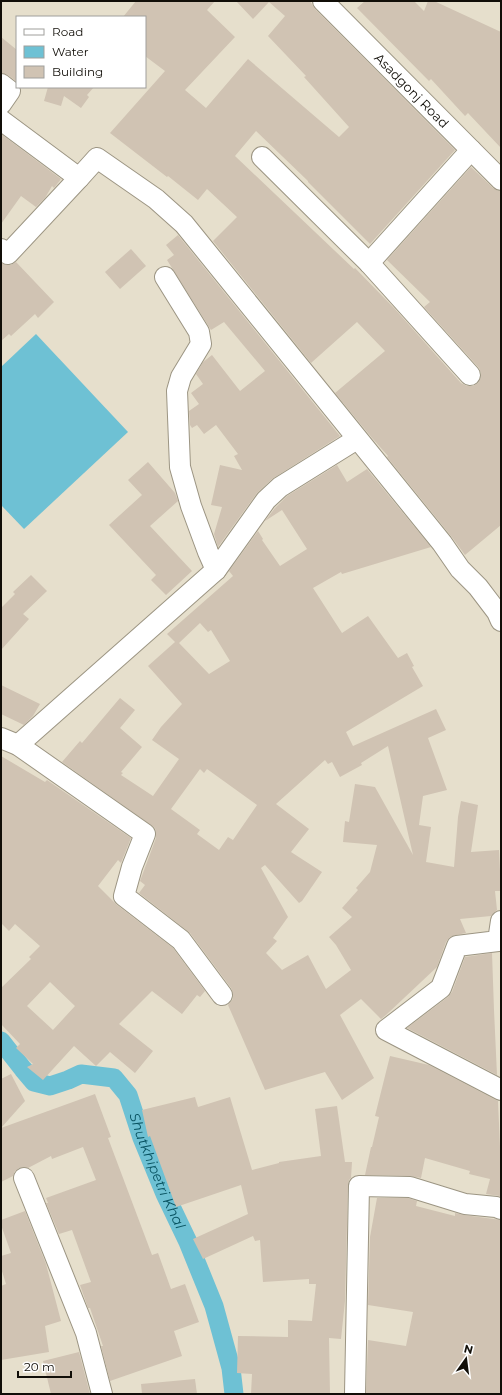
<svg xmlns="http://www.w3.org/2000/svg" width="502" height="1395" font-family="Montserrat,sans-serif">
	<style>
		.water { fill: #6ec1d4 }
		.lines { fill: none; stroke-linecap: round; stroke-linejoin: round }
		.canal { stroke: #6ec1d4; stroke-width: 19 }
		.building { fill: #d0c3b3; fill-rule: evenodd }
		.minor-casing { stroke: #9c9583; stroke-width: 22 }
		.minor { stroke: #fff; stroke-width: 20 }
		.labels { text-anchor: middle; stroke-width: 3; stroke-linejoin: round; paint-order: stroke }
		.street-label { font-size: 13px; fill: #110e08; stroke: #fff }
		.water-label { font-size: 14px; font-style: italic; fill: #085361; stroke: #fff }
	</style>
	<rect width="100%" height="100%" fill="#e6dfcc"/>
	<polygon class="water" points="36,334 128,432 24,529 1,505 1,367"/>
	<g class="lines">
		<path class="canal" id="s1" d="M1,1041L23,1069L34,1082L50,1086L68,1080L81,1074L114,1078L128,1095L142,1138L165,1194L188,1242L214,1306L231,1368L234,1394"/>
	</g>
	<g class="building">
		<polygon points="136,1 215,1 207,10 235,37 185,90 206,108 248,59 339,137 349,127 304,77 306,76 268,36 285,16 269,2 253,19 236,1 310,1 315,9 455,150 370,244 308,182 308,181 256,131 235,156 354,269 355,268 394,308 461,383 467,386 473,386 478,383 481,378 481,373 479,368 424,307 430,302 387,260 471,167 493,188 498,191 501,191 501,525 465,555 451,536 387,457 388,456 372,438 335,393 385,351 357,322 311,363 213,241 237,217 207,189 198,200 168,176 167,177 110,133 165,71 145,56 145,17 123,17"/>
		<polygon points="365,1 414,1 424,11 428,1 434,1 501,32 501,148 468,113 465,116 431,79 429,81 357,8"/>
		<polygon points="1,37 17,50 17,82 8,75 1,73"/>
		<polygon points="48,87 94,87 87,95 89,97 81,108 64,96 61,106 44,101"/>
		<polygon points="1,134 61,179 54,188 52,186 45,198 36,207 21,196 1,224"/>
		<polygon points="178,235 340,436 272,479 257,493 218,547 214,534 222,507 211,505 220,465 242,470 234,456 238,454 216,425 204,434 197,425 192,428 190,425 189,411 199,404 191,393 203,384 196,374 203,362 212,355 240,391 265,371 224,322 211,330 167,260 174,255 166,245"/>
		<polygon points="131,249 146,266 120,289 105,272"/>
		<polygon points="16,262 54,302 38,318 35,314 11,336 9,334 1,341 1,263 7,265 11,265"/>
		<polygon points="148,462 175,493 178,501 150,526 192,571 166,595 151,580 156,575 109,525 142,495 128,480"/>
		<path d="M337,465L347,482L367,469L431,547L342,574L341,572L313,588L342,633L368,616L398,658L407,653L414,666L412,667L423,686L346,732L353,746L436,709L446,730L428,738L447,790L423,796L419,825L431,827L426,862L454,867L458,817L461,801L478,805L471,852L499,850L501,891H495L497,910L491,916L460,919L466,933L456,935L450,937L446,942L437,967L386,1015L381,1019L361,999L340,1015L374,1078L342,1100L325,1072L265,1090L228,1005L233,999V993L231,988L190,933L139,893L145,885L140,881L156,838V833L155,828L62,762L80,741L82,743L120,698L135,710L120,728L142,747L121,772L123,773L121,775L153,796L179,759L152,740L161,727L182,704L148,666L175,642L167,634L233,576L229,571L258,531L263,539L262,540L280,566L307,549L282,510L265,521L275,508L287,496ZM200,623L208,632L211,630L230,661L209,674L179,643ZM388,746L413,855L375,787L355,784L349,822L345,821L343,842L377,845L370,872L356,888L358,890L342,908L352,917L329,937L336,945L351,970L326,989L308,955L282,970L266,953L277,941L273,938L288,917L261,868L265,865L299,903L302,901L322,872L291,852L309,829L276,804L325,760L328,764L332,762L340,777L362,765L361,763ZM200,769L204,773L207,769L257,805L233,840L228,837L219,850L197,834L200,830L171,809Z"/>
		<polygon points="31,575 47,591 23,614 29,619 1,650 1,608 15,594 13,592"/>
		<polygon points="1,685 40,704 33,716 24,725 1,714"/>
		<path d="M1,756L45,782L47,780L131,838L121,863L118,860L98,886L117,905L173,948L205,991L200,997L197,995L182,1014L152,991L119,1024L153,1051L135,1073L110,1052L96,1066L74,1046L43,1080L27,1067L33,1064L16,1048L20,1044L1,1024V988L31,959L29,957L40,946L15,924L9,931L1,923ZM50,982L75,1006L53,1030L27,1006Z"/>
		<polygon points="492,953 494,1010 497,1075 407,1028 448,997 452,992 465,957"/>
		<polygon points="390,1056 429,1065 498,1101 500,1147 501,1147 501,1192 500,1196 486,1194 490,1179 469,1174 470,1171 425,1158 421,1178 410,1176 365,1175 371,1147 372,1147 379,1117 375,1116"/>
		<polygon points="11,1074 25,1101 1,1128 1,1079"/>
		<polygon points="95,1094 111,1137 108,1138 152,1255 158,1253 171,1289 185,1284 199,1322 174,1331 182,1356 110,1381 101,1346 103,1346 90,1308 88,1308 80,1285 91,1282 72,1230 59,1234 46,1203 48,1203 46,1198 96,1180 83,1147 52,1159 51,1156 28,1168 25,1167 19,1168 15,1171 13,1176 1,1182 1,1128"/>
		<polygon points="195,1097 198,1107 230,1097 252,1170 279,1163 279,1162 321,1156 315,1109 337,1106 345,1162 352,1162 351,1178 349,1180 348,1186 345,1301 341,1339 329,1338 330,1394 251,1394 252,1374 237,1373 238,1336 288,1337 288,1320 312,1321 316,1284 309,1284 309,1279 263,1282 260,1240 255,1241 253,1236 203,1259 193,1239 248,1214 241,1185 176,1207 150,1136 148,1137 142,1110"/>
		<polygon points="377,1198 408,1198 417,1201 416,1206 455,1216 455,1213 464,1215 501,1220 501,1394 366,1394 368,1340 406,1346 413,1312 368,1305 370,1237"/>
		<polygon points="25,1211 46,1264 61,1321 45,1326 49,1352 1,1360 1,1286 6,1284 1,1268 1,1256 11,1253 1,1225 1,1220"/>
		<polygon points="79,1352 90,1394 51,1394 43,1361"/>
		<polygon points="195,1379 197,1394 142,1394 141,1384"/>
	</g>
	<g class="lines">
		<g class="minor-casing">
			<g id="minor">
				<path id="s2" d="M323,1L501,180"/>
				<polyline points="1,84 10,91 1,104"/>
				<polyline points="1,120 79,178 97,158 156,199 184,224 442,543 460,569 478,587 497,612 501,621"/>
				<polyline points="262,157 369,263 470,375"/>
				<polyline points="1,249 8,254 79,178"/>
				<polyline points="369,263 471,150"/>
				<polyline points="165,277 199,332 201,344 181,377 177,391 180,467 191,506 208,552 216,570"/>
				<polyline points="1,738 18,745 145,834 132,867 124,896 181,940 222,995"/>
				<polyline points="18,745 216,570 266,500 280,487 357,439"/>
				<polyline points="501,921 498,941 457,946 441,988 386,1030 501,1090"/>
				<polyline points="24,1178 86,1333 102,1394"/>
				<polyline points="355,1394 359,1186 410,1187 465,1204 496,1207 501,1209"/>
			</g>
		</g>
		<use href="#minor" class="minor"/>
	</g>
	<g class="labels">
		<g class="street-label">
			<text dy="5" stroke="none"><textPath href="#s2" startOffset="126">Asadgonj Road</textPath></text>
		</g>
		<g class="water-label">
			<text dy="5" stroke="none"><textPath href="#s1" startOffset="239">Shutkhipetri Khal</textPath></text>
		</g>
	</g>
	<rect width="502" height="1395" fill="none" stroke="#110e08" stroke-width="4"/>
	<rect x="16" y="16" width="130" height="72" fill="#ffffff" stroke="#a09f9c"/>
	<rect x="24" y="29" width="20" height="6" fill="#ffffff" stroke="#a09f9c"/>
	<text x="52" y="36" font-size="12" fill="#110e08">Road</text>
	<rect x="24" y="46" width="20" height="12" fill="#6ec1d4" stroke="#a09f9c"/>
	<text x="52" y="56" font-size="12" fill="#110e08">Water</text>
	<rect x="24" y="66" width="20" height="12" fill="#d0c3b3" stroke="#a09f9c"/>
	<text x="52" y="76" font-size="12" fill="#110e08">Building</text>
	<g transform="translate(466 1359) rotate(14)" stroke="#ffffff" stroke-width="3" paint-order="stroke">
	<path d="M0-3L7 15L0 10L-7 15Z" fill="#110e08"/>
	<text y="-6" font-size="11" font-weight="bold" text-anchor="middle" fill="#110e08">N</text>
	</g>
	<path d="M18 1371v6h53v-6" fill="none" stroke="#110e08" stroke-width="2"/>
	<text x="24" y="1371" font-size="12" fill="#110e08" stroke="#ffffff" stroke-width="3" paint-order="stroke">20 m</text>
</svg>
